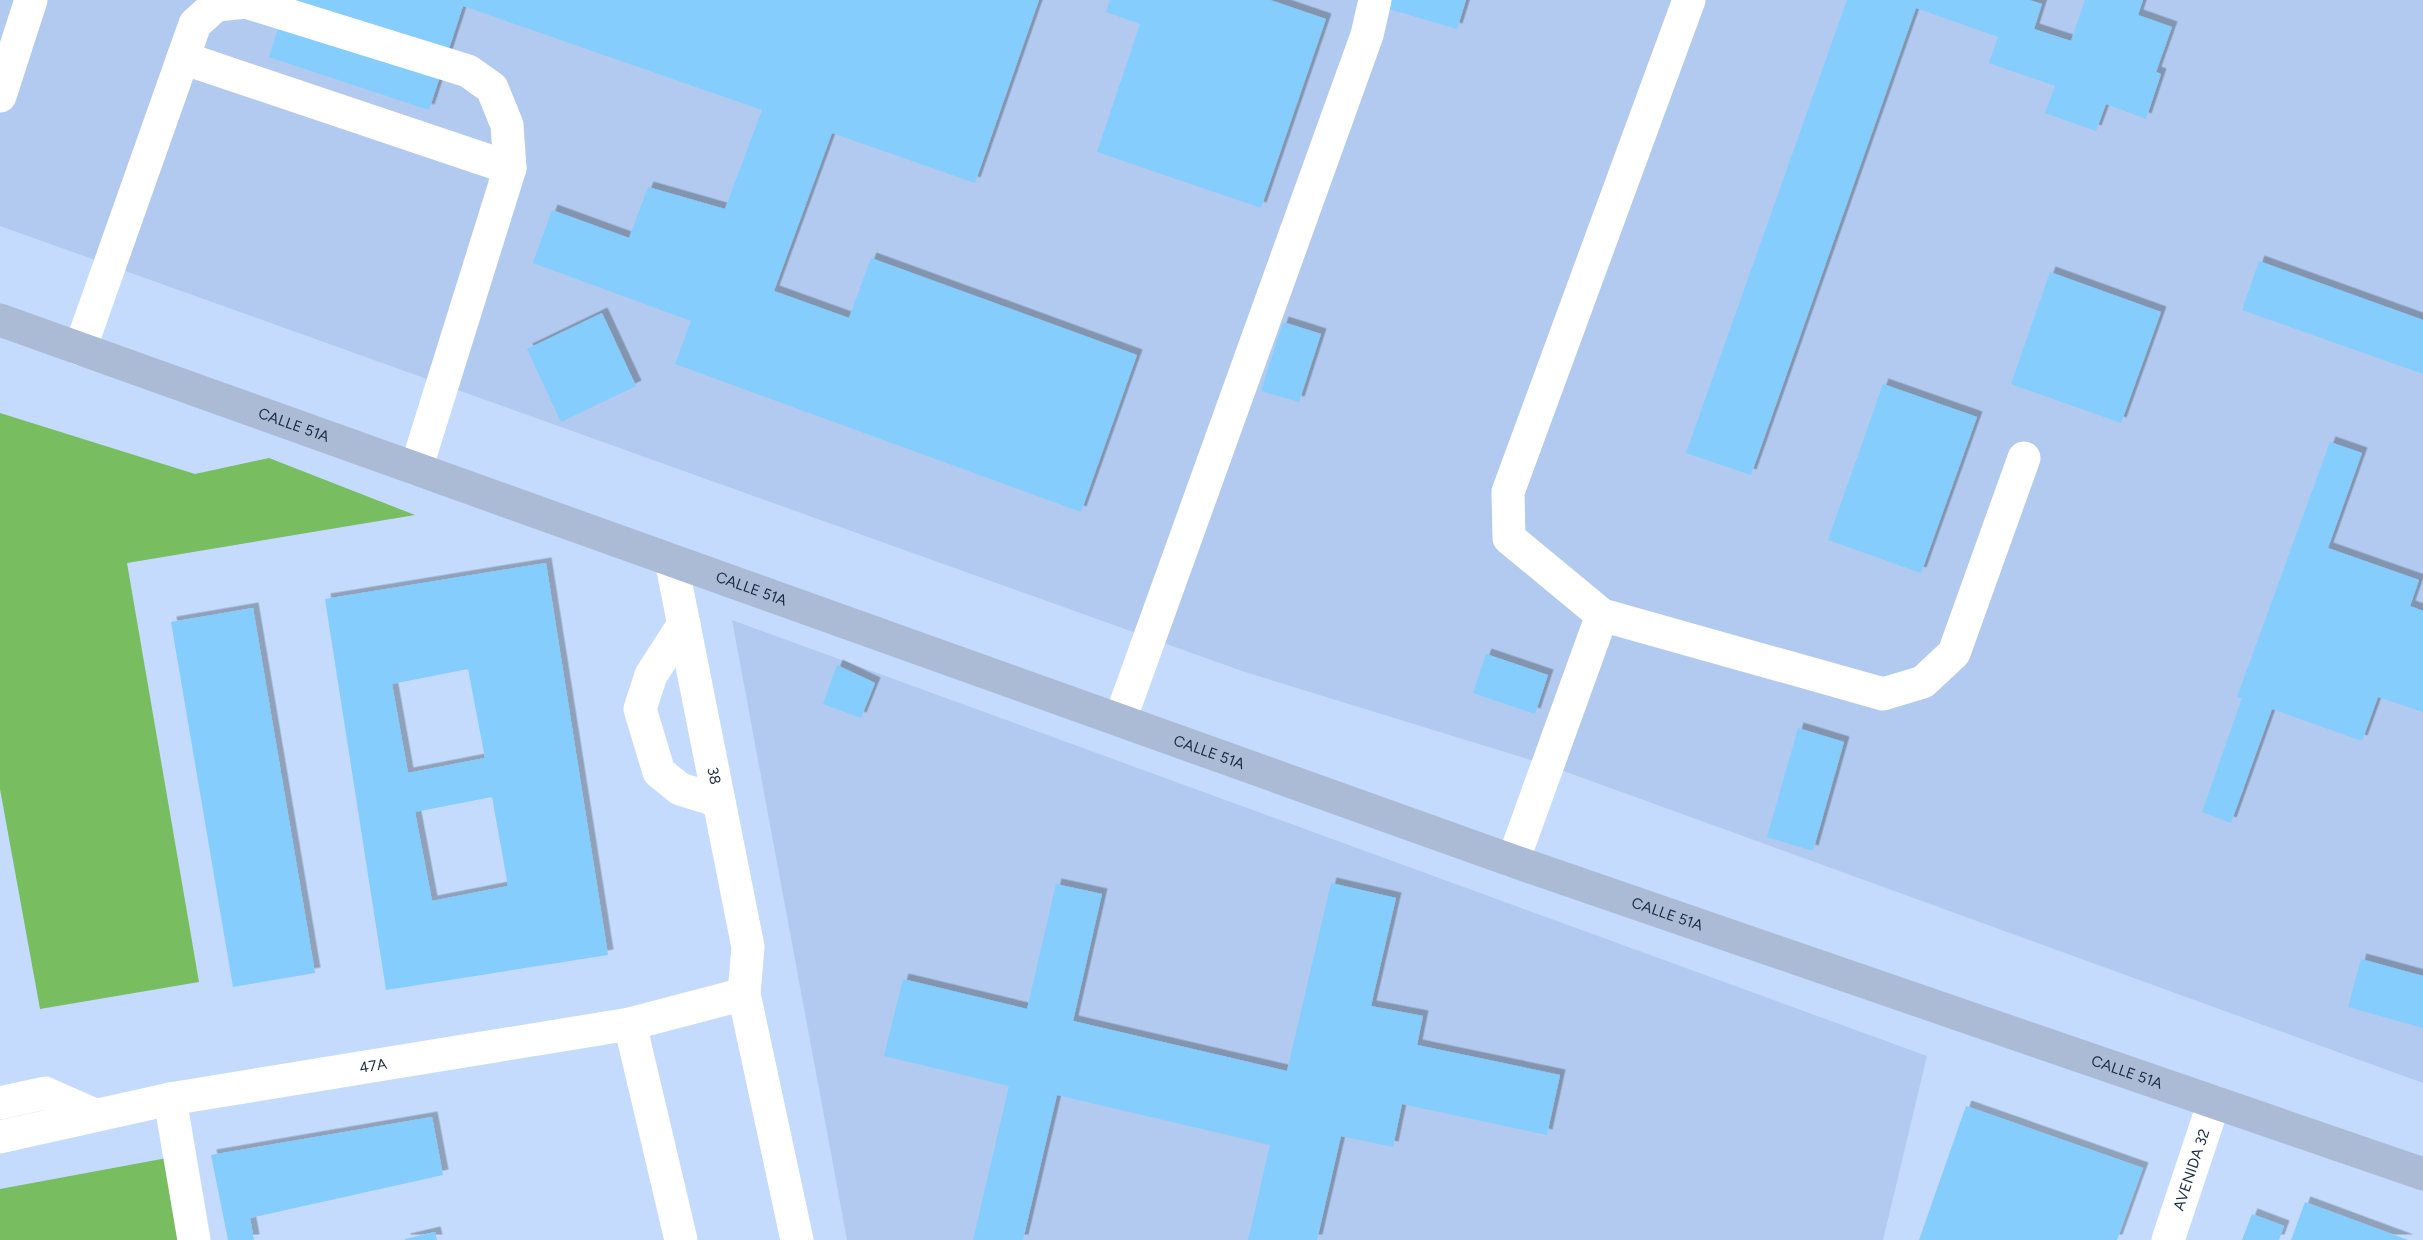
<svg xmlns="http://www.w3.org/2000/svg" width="2423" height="1240" font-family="Figtree,sans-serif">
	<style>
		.built { fill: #b2caef }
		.green { fill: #78bd5f }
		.building { fill: #85cdfc; fill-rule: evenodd; filter: url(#shadow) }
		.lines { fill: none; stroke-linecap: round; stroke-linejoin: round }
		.minor { stroke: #fff; stroke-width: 33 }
		.major { stroke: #abbbd6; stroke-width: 33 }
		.labels { text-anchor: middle; stroke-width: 4.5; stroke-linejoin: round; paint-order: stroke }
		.street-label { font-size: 15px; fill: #1c2a3f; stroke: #d8e8ff }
	</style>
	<defs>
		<filter id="shadow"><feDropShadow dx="5.5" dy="-5.5" stdDeviation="0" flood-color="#0004"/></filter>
	</defs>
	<rect width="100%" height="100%" fill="#c4dbfd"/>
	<g class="built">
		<polygon points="0,0 2423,0 2423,1083 1547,765 1242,671 0,226"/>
		<polygon points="732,620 1927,1056 1883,1240 847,1240"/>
	</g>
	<g class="green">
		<polygon points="0,413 195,474 269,458 415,515 127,563 199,982 40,1009 0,789"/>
		<polygon points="167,1158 181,1240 0,1240 0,1189"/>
	</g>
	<g class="building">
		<polygon points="287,0 1039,0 975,183 832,133 774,291 849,318 871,258 1137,355 1081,512 675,364 691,321 533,263 552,210 629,238 648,187 725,209 762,110 463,6 429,110 269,57"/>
		<polygon points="1110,0 1270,0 1326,19 1261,208 1097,152 1140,24 1106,12"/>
		<polygon points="1385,0 1466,0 1457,29 1382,7"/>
		<polygon points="1847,0 2029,0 2042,4 2034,29 2071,41 2085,0 2143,0 2138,15 2172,27 2156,72 2161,74 2146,119 2106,104 2096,131 2045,113 2055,86 1989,63 1998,37 1916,8 1751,475 1686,453"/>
		<polygon points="2259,261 2423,320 2423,374 2242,310"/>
		<polygon points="2050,272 2161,312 2121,423 2011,384"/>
		<polygon points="602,313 636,386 561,422 527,349"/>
		<polygon points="1283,322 1321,334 1299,402 1261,391"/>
		<polygon points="1883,384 1977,417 1921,573 1828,540"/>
		<polygon points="2330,442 2362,453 2328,548 2419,580 2410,606 2423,611 2423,712 2378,697 2362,741 2272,709 2231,823 2202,812 2242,698 2237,697"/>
		<path d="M546,563L608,955L386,990L325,599ZM468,669L485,758L408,773L392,684ZM492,797L508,886L432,901L415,812Z"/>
		<polygon points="253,608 315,973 233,987 171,622"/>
		<polygon points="1486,654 1548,675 1535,714 1473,693"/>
		<polygon points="837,665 875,683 861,718 823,704"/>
		<polygon points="1798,728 1844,742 1813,851 1767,837"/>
		<polygon points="1331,883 1396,898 1371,1006 1423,1016 1417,1045 1560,1075 1547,1135 1402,1104 1393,1147 1341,1136 1317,1240 1248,1240 1270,1145 1057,1095 1023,1240 973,1240 1009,1086 884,1056 903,979 1027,1009 1056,884 1102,894 1073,1021 1287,1071"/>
		<polygon points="2361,959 2423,976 2423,1028 2348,1007"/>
		<polygon points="1966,1106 2143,1168 2117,1240 1919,1240"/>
		<polygon points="432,1117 443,1175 250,1218 254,1240 228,1240 211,1155"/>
		<polygon points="2305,1202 2408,1240 2291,1240"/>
		<polygon points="2252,1214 2284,1226 2279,1240 2242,1240"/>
		<polygon points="435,1232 437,1240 405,1240 405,1239"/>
	</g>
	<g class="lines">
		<g class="minor">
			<polyline points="1689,0 1508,492 1509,538 1602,615 1883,694 1923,682 1954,653 2024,458"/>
			<polyline points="183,58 510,168"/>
			<polyline points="0,96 31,0"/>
			<polyline points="80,349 195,24 216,5 246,2 468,71 492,88 507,125 510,168 416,469"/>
			<path id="s1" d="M671,560L748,947L744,994L797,1240"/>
			<polyline points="684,624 651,675 640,709 659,772 680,789 719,801"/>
			<polyline points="1120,720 1367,35 1375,0"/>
			<polyline points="1513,861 1602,615"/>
			<polyline points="630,1024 681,1240"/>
			<polyline points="170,1099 194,1240"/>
			<polyline points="0,1103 45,1093 95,1115"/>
			<path id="s2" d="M0,1137L170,1099L630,1024L744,994"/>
			<path id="s3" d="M2168,1240L2214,1102"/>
		</g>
		<path class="major" id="s4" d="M0,320L1513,861L2423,1174"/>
	</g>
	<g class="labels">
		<g class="street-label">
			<text dy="5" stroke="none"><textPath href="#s4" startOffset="312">CALLE 51A</textPath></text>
			<text dy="5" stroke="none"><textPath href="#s4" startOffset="798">CALLE 51A</textPath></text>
			<text dy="5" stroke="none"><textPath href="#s4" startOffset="1284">CALLE 51A</textPath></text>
			<text dy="5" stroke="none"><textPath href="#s1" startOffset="220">38</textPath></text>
			<text dy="5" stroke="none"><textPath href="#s4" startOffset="1770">CALLE 51A</textPath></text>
			<text dy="5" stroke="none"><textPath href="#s2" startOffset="380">47A</textPath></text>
			<text dy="5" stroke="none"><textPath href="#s4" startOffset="2256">CALLE 51A</textPath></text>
			<text dy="5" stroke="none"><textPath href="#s3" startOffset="74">AVENIDA 32</textPath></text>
		</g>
	</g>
</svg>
